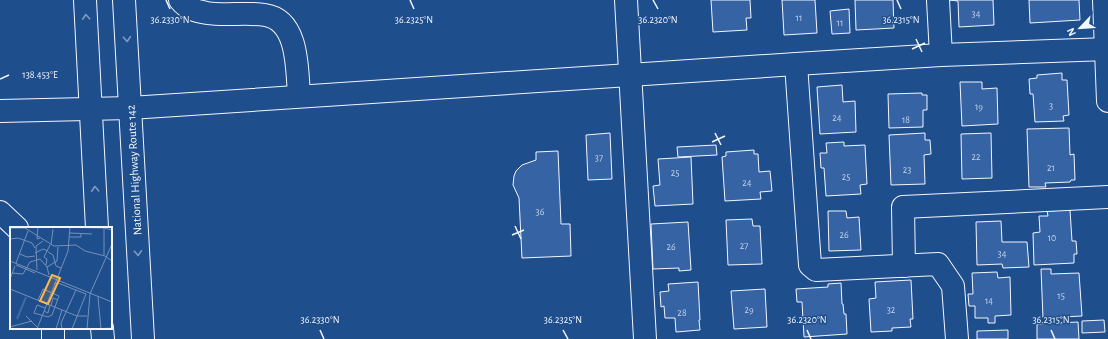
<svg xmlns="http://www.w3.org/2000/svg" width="1108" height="339" font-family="'Alegreya Sans',sans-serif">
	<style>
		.building { fill: #3563a3; stroke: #f2f6ff }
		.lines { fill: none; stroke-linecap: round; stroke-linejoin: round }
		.minor-casing { stroke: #f2f6ff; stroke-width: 24 }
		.tertiary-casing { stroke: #f2f6ff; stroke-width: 24 }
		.trunk-casing { stroke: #f2f6ff; stroke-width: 24 }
		.minor { stroke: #1f4e8c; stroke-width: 22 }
		.tertiary { stroke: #1f4e8c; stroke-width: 22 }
		.trunk { stroke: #1f4e8c; stroke-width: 22 }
		.oneway { stroke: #7e9ac0 }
		.ticks { fill: none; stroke: #f2f6ff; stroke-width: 1.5 }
		.labels { text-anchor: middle; stroke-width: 3; stroke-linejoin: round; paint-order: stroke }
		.number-label { font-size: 10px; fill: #c3d1e8 }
		.street-label { font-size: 12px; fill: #f2f6ff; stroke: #1f4e8c }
		.inset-river { fill: none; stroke: #446ba0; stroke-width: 2 }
		.inset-road { fill: none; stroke: #7391ba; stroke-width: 1 }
		.view { fill: #ffb74d; fill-opacity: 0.15; stroke: #ffb74d; stroke-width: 2 }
		.inset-edge { fill: none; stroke: #f2f6ff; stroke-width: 2 }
		.ticks-label { font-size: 10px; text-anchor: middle; fill: #f2f6ff; stroke: #1f4e8c; stroke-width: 3; stroke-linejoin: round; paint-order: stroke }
	</style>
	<rect width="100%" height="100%" fill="#1f4e8c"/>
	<g class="building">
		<polygon points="711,0 750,0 751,18 746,18 747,30 713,32"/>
		<polygon points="782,0 815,0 817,33 784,35"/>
		<polygon points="855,0 893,0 894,28 856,30"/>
		<polygon points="950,0 993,0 994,25 959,27 958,1"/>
		<polygon points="1029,0 1079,0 1080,20 1030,23"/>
		<polygon points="849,9 850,33 832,34 830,11"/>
		<polygon points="1062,73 1062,80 1067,80 1069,115 1063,116 1064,121 1035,122 1033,94 1030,94 1029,79 1037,78 1037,75"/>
		<polygon points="960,82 982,82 982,89 997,88 998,124 962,126"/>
		<polygon points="842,85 843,102 855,101 856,132 820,134 817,87"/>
		<polygon points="922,93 922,95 927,95 927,110 923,110 923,127 889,128 888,94"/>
		<polygon points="1069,128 1070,155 1074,154 1075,180 1071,180 1070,182 1045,183 1046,187 1029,187 1027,129"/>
		<polygon points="610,133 612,179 588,180 586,135"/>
		<polygon points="925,133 925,140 930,140 931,154 924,155 925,184 891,185 889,135"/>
		<polygon points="991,133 992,178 962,179 961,134"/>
		<polygon points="844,142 844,146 865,145 867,184 860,185 861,194 826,196 824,168 821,168 820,153 827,153 826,143"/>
		<polygon points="716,145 717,155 678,157 677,147"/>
		<polygon points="754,150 754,154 758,154 759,172 770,171 772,191 760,192 761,199 725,201 722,157 726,156 726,152"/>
		<polygon points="558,151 561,224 570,224 571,256 522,258 519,198 513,185 514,176 516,171 522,165 536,160 536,152"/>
		<polygon points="691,157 693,204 655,206 653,186 660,185 658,159"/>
		<polygon points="1070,210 1072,241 1076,241 1077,254 1074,254 1074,263 1034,265 1033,233 1040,232 1039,216 1048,216 1047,211"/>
		<polygon points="828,211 846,211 847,218 859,217 861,250 829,251"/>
		<polygon points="752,219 753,226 760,226 762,264 728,265 726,220"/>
		<polygon points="1001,221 1002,242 1027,242 1029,267 1003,268 1002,264 977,265 976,222"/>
		<polygon points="688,222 691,270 679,271 679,268 653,269 651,224"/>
		<polygon points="1041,269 1051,269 1051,274 1079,273 1082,316 1043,318"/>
		<polygon points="997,272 998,278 1010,277 1011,315 995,316 995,323 988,323 988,318 975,318 975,306 969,306 968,294 973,294 972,273"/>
		<polygon points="911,280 913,319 910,319 911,327 892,328 892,331 871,332 869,299 876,298 875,282"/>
		<polygon points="698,282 700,320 699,320 700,330 676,332 675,318 665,318 664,306 661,307 660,292 669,291 668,284"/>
		<polygon points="841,283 842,304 843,304 844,314 846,314 847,334 804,337 802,302 797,302 796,289 828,287 828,284"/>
		<polygon points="765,289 767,327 734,329 731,291"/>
		<polygon points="1104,320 1105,332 1082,333 1082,321"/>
		<polygon points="1078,322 1079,339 1037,339 1037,324"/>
		<polygon points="1008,330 1008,339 977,339 977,331"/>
	</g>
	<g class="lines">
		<g class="minor-casing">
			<g id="minor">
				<path d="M180,0C187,9 196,11 207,13C226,16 246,12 265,15C299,20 297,70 299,96"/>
				<polyline points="626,0 645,339"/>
				<polyline points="938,0 941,55"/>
				<polyline points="1104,0 1108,101"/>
				<polyline points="796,64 810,265 816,270 938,264 953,286 957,339"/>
				<polyline points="0,212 17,228"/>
				<polyline points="904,266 903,207 1108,197"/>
				<polyline points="53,328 53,339"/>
			</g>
		</g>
		<g class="tertiary-casing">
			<polyline id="tertiary" points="0,111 130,108 796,64 941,55 1108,49"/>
		</g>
		<g class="trunk-casing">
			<g id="trunk">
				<polyline points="85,0 97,228"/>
				<polyline points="124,0 143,339"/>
				<polyline points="102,328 103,339"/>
			</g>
		</g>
		<use href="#minor" class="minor"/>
		<use href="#tertiary" class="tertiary"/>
		<use href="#trunk" class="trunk"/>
	</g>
	<defs><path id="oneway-chevron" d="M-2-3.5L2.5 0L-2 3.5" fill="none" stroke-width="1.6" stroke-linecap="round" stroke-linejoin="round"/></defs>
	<g class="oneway">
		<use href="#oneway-chevron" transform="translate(86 17) rotate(-93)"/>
		<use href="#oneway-chevron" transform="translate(127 39) rotate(87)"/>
		<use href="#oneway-chevron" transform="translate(95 189) rotate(-93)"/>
		<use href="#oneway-chevron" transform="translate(138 253) rotate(87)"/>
	</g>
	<path class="ticks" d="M166,0L170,9M410,0L414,9M653,0L658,9M897,0L901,9M916,39L922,52M912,49L925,43M0,79L9,75M715,133L721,145M712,142L725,136M515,226L521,239M512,235L524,230M320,330L324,339M563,330L568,339M807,330L811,339M1051,330L1055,339"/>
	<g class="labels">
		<g class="number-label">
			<text x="976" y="17">34</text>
			<text x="799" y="21">11</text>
			<text x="840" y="26">11</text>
			<text x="1051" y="109">3</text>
			<text x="979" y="110">19</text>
			<text x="837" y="121">24</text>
			<text x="906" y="123">18</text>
			<text x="976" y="160">22</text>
			<text x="599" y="161">37</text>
			<text x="1051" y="171">21</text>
			<text x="907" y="173">23</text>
			<text x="675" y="176">25</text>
			<text x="846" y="180">25</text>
			<text x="747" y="186">24</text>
			<text x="540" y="215">36</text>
			<text x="844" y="238">26</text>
			<text x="1052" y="241">10</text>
			<text x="744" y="249">27</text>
			<text x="671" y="250">26</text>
			<text x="1002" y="257">34</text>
			<text x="1061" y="299">15</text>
			<text x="989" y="304">14</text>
			<text x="749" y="313">29</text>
			<text x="891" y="313">32</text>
			<text x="682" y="316">28</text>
		</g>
		<g class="street-label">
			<text transform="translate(134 170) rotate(-93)" y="4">National Highway Route 142</text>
		</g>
	</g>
	<g transform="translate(10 227)">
		<rect width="102" height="102" fill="#1f4e8c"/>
		<path class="inset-river" d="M7,92L16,70"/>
		<path class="inset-road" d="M28,0L27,12L30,11M38,0L94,1L102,3M0,1H15L44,19L66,18L75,24L95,29L102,34M94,1V28M60,6L82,7M60,10H71V7M0,12L8,11L22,16L25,21M41,18L43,2M38,25L43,28L46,39L51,41M25,26L33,22L38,24M10,27L17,30L25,29M0,34L102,75M6,36L18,4M6,38L25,46M36,38L37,32L34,30L40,18M37,40L47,34L48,20M27,43L26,19L33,14M2,46L13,47L20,35L30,32L37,40L39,48M0,52L5,39M44,57L48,56L76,67L62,102M0,62L67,89H77M88,70L91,102M28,73L33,62L49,69L42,88L38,90L24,86L27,78L35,81M41,79L43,71L48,73M34,84L38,86L40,78M16,89L29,102M0,100L22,94M27,102L58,24L60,0M46,102L52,83M52,102L51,96L66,63M77,102L80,67L102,17M83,102L102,101"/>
		<path class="view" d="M42,48L50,51L38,77L30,74Z"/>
		<rect width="102" height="102" class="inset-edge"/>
	</g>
	<g class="ticks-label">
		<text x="170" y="23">36.2330°N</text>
		<text x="414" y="23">36.2325°N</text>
		<text x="658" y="23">36.2320°N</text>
		<text x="901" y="23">36.2315°N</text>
		<text x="40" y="78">138.453°E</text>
		<text x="320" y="323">36.2330°N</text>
		<text x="563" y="323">36.2325°N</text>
		<text x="807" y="323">36.2320°N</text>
		<text x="1051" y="323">36.2315°N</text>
	</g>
	<g transform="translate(1080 28) rotate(245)" stroke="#1f4e8c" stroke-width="3" paint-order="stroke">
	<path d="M0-3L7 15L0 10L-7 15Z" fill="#f2f6ff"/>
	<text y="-6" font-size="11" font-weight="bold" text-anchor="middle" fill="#f2f6ff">N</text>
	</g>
</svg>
